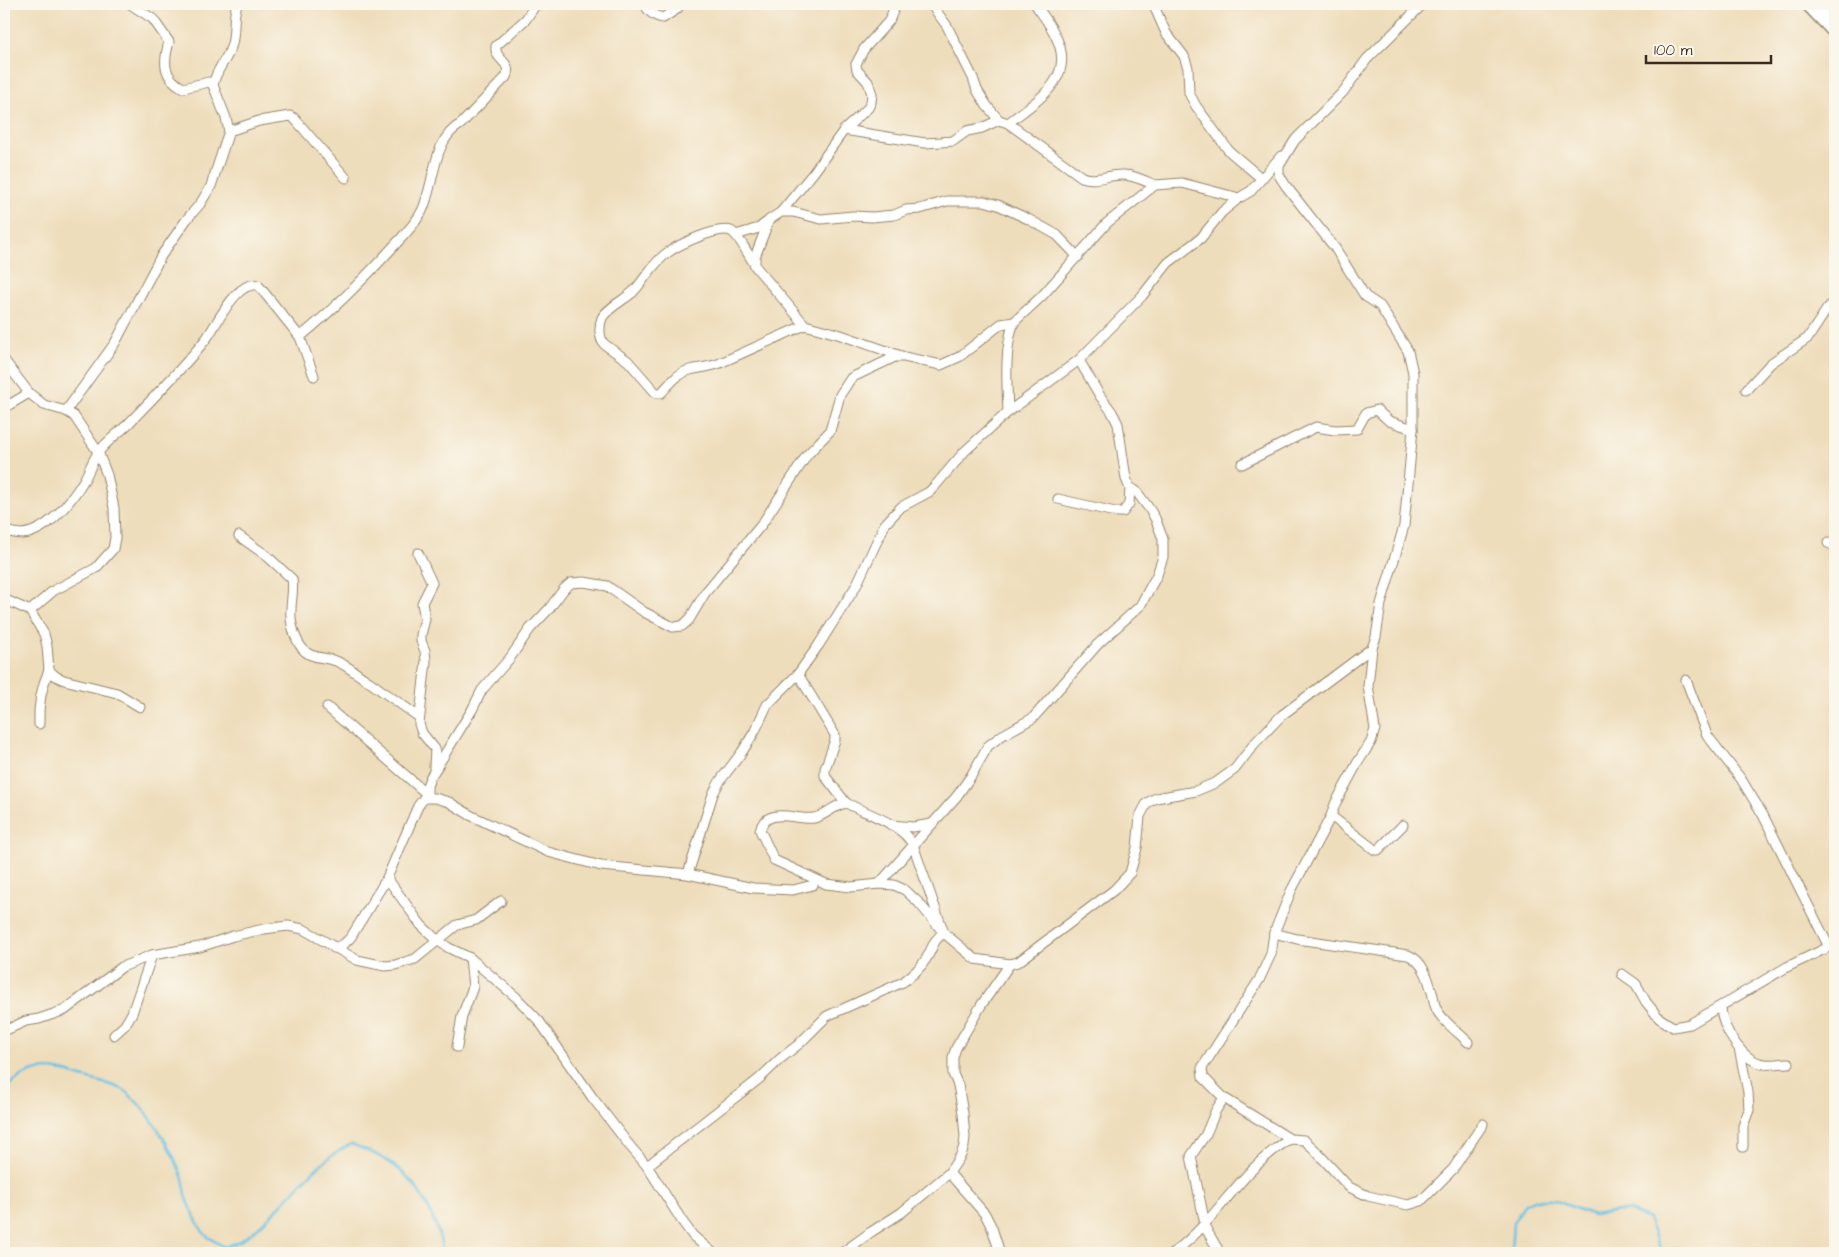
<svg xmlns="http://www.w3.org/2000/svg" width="1839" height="1257" font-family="'Architects Daughter',sans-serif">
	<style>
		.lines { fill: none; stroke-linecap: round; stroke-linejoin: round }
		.stream { stroke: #66c1e3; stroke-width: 2.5 }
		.street-casing { stroke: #94846c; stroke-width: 11 }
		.highway-casing { stroke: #94846c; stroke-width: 19 }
		.street { stroke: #fff; stroke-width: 9 }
		.highway { stroke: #fff; stroke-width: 16 }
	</style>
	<rect width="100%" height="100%" fill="#fbf7ec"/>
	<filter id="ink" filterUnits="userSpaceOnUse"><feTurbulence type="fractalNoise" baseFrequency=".02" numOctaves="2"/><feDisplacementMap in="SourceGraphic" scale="10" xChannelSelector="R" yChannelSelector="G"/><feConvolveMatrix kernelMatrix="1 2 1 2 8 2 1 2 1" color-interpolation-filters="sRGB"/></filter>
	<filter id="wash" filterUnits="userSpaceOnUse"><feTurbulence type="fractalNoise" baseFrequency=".0096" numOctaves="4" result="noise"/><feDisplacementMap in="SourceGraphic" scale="20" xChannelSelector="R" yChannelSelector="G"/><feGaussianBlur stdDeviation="1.12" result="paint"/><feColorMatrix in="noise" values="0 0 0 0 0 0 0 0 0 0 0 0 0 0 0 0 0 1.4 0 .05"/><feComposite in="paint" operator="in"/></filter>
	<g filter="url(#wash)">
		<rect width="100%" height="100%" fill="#edb"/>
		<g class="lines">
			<g class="stream">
				<path d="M4,1091C24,1068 47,1064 75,1075C86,1079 118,1085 125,1091C150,1111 172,1149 183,1179C185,1186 185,1194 188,1201C192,1211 197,1223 203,1232C207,1238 218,1243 225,1247C232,1244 240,1242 246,1237C284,1210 308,1165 351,1144C392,1159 414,1175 432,1216C437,1227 442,1241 442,1253"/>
				<polyline points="1511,1253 1513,1223 1525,1204 1533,1200 1554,1200 1593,1215 1619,1211 1630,1211 1648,1219 1662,1253"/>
			</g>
		</g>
	</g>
	<g filter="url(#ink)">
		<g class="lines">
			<g class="street-casing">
				<g id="street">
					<path d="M645,4C647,11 655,17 663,18L677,9L681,4"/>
					<polyline points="896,4 889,21 864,49 856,64 857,70 868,82 872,94 871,102 868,108 844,130 814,172 781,212 769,220 755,257 755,266 805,325 841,335 904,357 941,365 959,357 1001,324 1014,322 1042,296 1107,223 1155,185 1182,183 1239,198 1251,191 1281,156"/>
					<polyline points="931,4 947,26 973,78 977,90 987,106 999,120"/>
					<polyline points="1153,4 1166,33 1184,56 1188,68 1189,93 1196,106 1229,151 1261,178"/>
					<polyline points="1423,4 1367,59 1343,92 1295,140 1279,166 1279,175 1286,186 1335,248 1365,296 1380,306 1408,351 1413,373 1413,429 1404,526 1381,604 1376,637 1372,648 1368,686 1375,729 1371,742 1358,762 1335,804 1331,816 1291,891 1274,933 1271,954 1259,980 1202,1068 1203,1077 1224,1098 1290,1139 1304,1140 1313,1148 1349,1187 1368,1196 1408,1205 1421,1201 1453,1169 1483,1124"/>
					<path d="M213,85C217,67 226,62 231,47C236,34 232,18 237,4"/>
					<path d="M1008,123C1036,101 1077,79 1056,37C1051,25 1042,14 1035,4"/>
					<path d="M844,130L925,143L941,142L953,141L967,131L982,128L999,120L1008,123L1082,177C1095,182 1107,175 1121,175C1132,174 1145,181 1155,185"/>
					<polyline points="229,131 259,121 290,116 294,118 346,178"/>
					<polyline points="781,212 793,212 821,219 853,216 872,217 894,215 906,210 920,209 947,201 984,201 998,205 1028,219 1057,235 1078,257"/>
					<polyline points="736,235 759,228 767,222"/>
					<path d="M755,265C750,258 738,234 731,231C717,226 678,245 667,253C653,263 645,279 634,291C626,299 607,308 602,318C599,325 599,338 604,344L628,361L656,393H661C669,385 677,373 690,370C699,368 708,367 718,364L805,325"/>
					<path d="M300,337C333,310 364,279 393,247C403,236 415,225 422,211C435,184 432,139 461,124L506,77C513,61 494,61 496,46L526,19L536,4"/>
					<polyline points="4,360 29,393 44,405 66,411 74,416 98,452 107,475 114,508 115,538 113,549 96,568 53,591 30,611"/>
					<polyline points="1746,390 1771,363 1808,338 1827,309 1835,301"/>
					<polyline points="4,408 29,393"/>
					<path d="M66,411L115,343L161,256L187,219L200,204L211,186L229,131L226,118L213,85L209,82L183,88C163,77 163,63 169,42L153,19L130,4"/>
					<polyline points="1008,412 1079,360 1142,296 1168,263 1201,238 1222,212 1239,198"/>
					<polyline points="1242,464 1316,427 1335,430 1357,429 1366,413 1377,410 1389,421 1413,429"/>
					<polyline points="1058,499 1115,512 1123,512 1129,504 1130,488 1126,479 1118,424 1112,412 1100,396 1079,360"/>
					<path d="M4,531C10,532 16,534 22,534C48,532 72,500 84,480C89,472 92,461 98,453C106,441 121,432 131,421C156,395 183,368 206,339C217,325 236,280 258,285L300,337L314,376"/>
					<path d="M239,536L267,556L292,579C294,589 291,600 291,610C290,619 293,632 297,640C307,661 319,655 336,661C347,665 358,675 368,681C385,693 402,705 419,717"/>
					<polyline points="1828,543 1835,546"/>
					<polyline points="418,553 432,583 422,603 425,619 421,635 421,641 425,651 426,661 419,724 422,733 435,749 434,768"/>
					<polyline points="4,599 30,611 44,634 47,646 49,670 55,676 64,680 117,693 140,707"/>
					<polyline points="798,674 835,735 835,740 825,769 825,776 846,803"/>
					<polyline points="1686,680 1707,735 1741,779 1763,815 1829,947"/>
					<polyline points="327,707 427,794"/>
					<path d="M39,724C38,704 41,688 49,670"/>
					<polyline points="424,798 435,798 449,802 470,815 548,852 601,866 688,874 753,888 793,890 813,885"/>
					<polyline points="1331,816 1375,850 1378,850 1403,825"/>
					<polyline points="891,825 913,827 932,824"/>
					<path d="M688,874L713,794L720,781L742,752L755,731L767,705L798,674L818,646L856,586L885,524L901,507L929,492L935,486L965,451L1008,412C1007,385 1004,348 1014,322"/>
					<polyline points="387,878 421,925 437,940 449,948 470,958 516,997 539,1021 592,1097 629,1145 647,1166 682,1221 693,1236 713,1253"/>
					<polyline points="879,884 957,796 971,776 988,746 1001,736 1033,718 1098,644 1140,606 1157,575 1163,557 1163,539 1155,518 1148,507 1136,491 1130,488"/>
					<path d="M944,933L913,845C901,823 867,814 846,803C834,805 825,816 814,818C798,821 767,805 760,830L774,860L826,884L851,887L879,884L894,885L905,890L919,903L944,933L975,959L1010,964L1018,962L1114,890L1130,873L1137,848L1140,816L1147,803L1156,798L1196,791L1217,782L1235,769L1254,744L1282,715L1372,648"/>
					<path d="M1274,933L1297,939L1408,955C1424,961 1429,981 1433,996C1434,1000 1434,1004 1436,1008C1440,1019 1459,1033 1468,1042"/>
					<polyline points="334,948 344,944 351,937 387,878 418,806 427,794 427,786 430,778 472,710 482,690 510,658 530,629 549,609 564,589 571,583 584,582 607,586 644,612 673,627 682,626 689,620 705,593 762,524 807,455 830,431 840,395 851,378 895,357 901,357"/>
					<polyline points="1622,974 1636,984 1646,1002 1659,1018 1673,1027 1690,1024 1787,967 1835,944"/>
					<path d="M1721,1006C1721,1027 1742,1062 1765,1064C1773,1065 1781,1063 1789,1063"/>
					<polyline points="4,1031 26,1021 39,1019 65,1010 122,967 152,955 200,947 233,936 264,929 288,926 303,929 357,960 385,966 395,965 415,959 457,925 476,920 501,901"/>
					<polyline points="114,1035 125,1025 132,1013 152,955"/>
					<polyline points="457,1047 462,1016 473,987 470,958"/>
					<polyline points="1739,1048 1748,1092 1749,1110 1743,1126 1743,1147"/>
					<path d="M647,1166L759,1079L780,1059L799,1044L827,1016L903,982C912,975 920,969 926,959C933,949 932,940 944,933"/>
					<polyline points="949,1173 985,1214 992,1228 1000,1253"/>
					<polyline points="842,1253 871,1232 901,1213 949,1173 961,1155 964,1146 965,1137 963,1113 958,1085 953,1074 953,1057 956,1048 982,1004 1010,964"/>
					<path d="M1173,1253C1218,1220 1240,1169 1290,1139"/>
					<polyline points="1220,1253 1206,1229 1191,1156 1206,1134 1216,1110 1224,1098"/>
				</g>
			</g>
			<g class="highway-casing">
				<polyline id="highway" points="1810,4 1835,30"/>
			</g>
			<use href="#street" class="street"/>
			<use href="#highway" class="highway"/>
		</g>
	</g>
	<rect width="1839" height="1257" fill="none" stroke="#fbf7ec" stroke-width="20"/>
	<path d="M1646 55v8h125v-8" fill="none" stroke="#3b2a1e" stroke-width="2.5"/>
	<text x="1654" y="55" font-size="15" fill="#3b2a1e" stroke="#fbf7ec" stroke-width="4" paint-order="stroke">100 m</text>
</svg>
